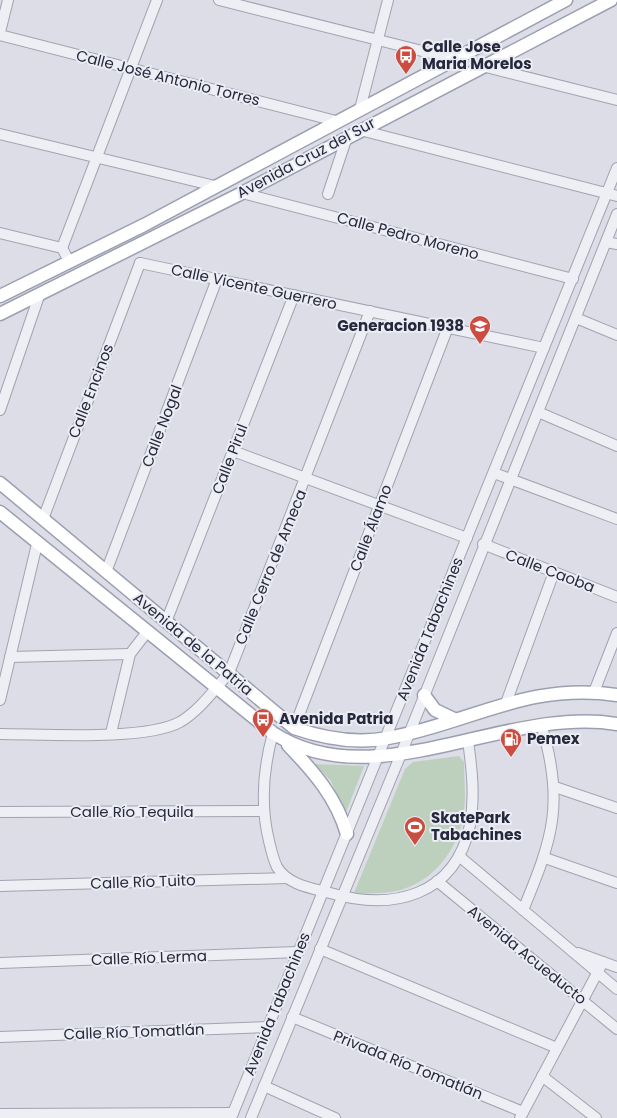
<svg xmlns="http://www.w3.org/2000/svg" width="617" height="1118" font-family="Poppins,sans-serif">
	<style>
		.green { fill: #bdd0bd }
		.lines { fill: none; stroke-linecap: round; stroke-linejoin: round }
		.minor-casing { stroke: #a2a3b0; stroke-width: 12 }
		.major-casing { stroke: #9b9fb1; stroke-width: 15 }
		.minor { stroke: #eeeff4; stroke-width: 10 }
		.major { stroke: #fff; stroke-width: 12 }
		.labels { text-anchor: middle; stroke-width: 4; stroke-linejoin: round; paint-order: stroke }
		.poi-label { font-size: 15px; font-weight: bold; fill: #26283c; stroke: #ebecf4; text-anchor: start }
		.street-label { font-size: 15px; fill: #26283c; stroke: #ebecf4 }
	</style>
	<rect width="100%" height="100%" fill="#dcdde6"/>
	<g class="green">
		<path d="M459,756L464,762C464,778 466,796 464,812C459,848 434,883 396,891C383,894 368,893 354,893L405,769L413,762Z"/>
		<polygon points="315,764 364,766 345,815 331,781"/>
	</g>
	<g class="lines">
		<g class="minor-casing">
			<g id="minor">
				<polyline points="219,0 454,59"/>
				<polyline points="0,32 8,0"/>
				<polyline points="0,35 336,121"/>
				<polyline points="482,66 617,100"/>
				<polyline points="360,109 388,0"/>
				<polyline points="360,130 617,196"/>
				<polyline points="0,134 215,186"/>
				<polyline points="242,193 573,279"/>
				<polyline points="328,194 347,137"/>
				<polyline points="0,233 62,248 69,261"/>
				<polyline points="606,242 617,244"/>
				<polyline points="62,248 157,0"/>
				<polyline points="140,263 544,348"/>
				<polyline points="576,318 617,335"/>
				<polyline points="0,410 39,296"/>
				<polyline points="538,412 617,446"/>
				<polyline points="233,451 467,538"/>
				<polyline points="494,473 617,519"/>
				<polyline points="43,519 140,263"/>
				<polyline points="483,544 617,597"/>
				<polyline points="106,572 217,279"/>
				<polyline points="166,622 294,295"/>
				<polyline points="10,657 130,654"/>
				<polyline points="594,692 617,633"/>
				<polyline points="0,700 37,544"/>
				<polyline points="506,703 554,572"/>
				<polyline points="294,728 448,327"/>
				<polyline points="111,733 130,654 147,632"/>
				<path d="M273,733C263,769 260,804 269,841C271,849 273,859 277,867C288,885 311,888 330,893C392,911 455,897 470,825C475,797 472,769 468,741"/>
				<path d="M0,734C43,734 145,741 180,722C199,711 214,690 229,673L370,311"/>
				<polyline points="555,787 617,808"/>
				<polyline points="0,812 263,811"/>
				<polyline points="459,856 617,989"/>
				<polyline points="545,858 617,883"/>
				<polyline points="437,881 617,1029"/>
				<polyline points="0,886 287,878"/>
				<path d="M523,910C553,838 565,802 541,724"/>
				<polyline points="320,949 557,1048"/>
				<polyline points="578,953 617,967"/>
				<polyline points="0,963 298,952"/>
				<polyline points="292,1017 523,1112"/>
				<polyline points="0,1037 268,1027"/>
				<polyline points="542,1076 596,1118"/>
				<polyline points="264,1086 335,1118"/>
				<polyline points="0,1114 233,1113"/>
				<polyline points="231,1118 617,168"/>
				<polyline points="251,1118 401,754 617,214"/>
				<polyline points="520,1118 603,962"/>
			</g>
		</g>
		<g class="major-casing">
			<g id="major">
				<polyline points="0,296 144,225 566,0"/>
				<polyline points="0,314 242,193 611,0"/>
				<path d="M0,483L294,728C323,738 357,744 388,738C471,723 526,682 617,695"/>
				<path d="M0,512L273,733C375,799 506,705 617,724"/>
				<polyline points="424,695 435,710 454,719"/>
				<path d="M288,745C314,772 336,797 347,834"/>
			</g>
		</g>
		<use href="#minor" class="minor"/>
		<use href="#major" class="major"/>
	</g>
	<defs>
		<g id="bus-pin" transform="scale(1.125)"><path d="M0 17L-7.5 6A9.5 9.5 0 1 1 7.5 6Z" fill="#cc4d40" stroke="#ebecf4"/><path d="M-5-6H5V4H4V6H2V4H-2V6H-4V4H-5ZM-3.5-4V0h7V-4ZM-3.5 1.2v1.5H-2V1.2ZM2 1.2v1.5H3.5V1.2Z" fill="#fff"/></g>
		<g id="school-pin" transform="scale(1.125)"><path d="M0 17L-7.5 6A9.5 9.5 0 1 1 7.5 6Z" fill="#cc4d40" stroke="#ebecf4"/><path d="M0-5L7-2L0 1L-7-2ZM-4 1L0 2.5L4 1V4Q0 6-4 4Z" fill="#fff"/></g>
		<g id="fuel-pin" transform="scale(1.125)"><path d="M0 17L-7.5 6A9.5 9.5 0 1 1 7.5 6Z" fill="#cc4d40" stroke="#ebecf4"/><path d="M-5.5-6h7V0h2V4h1.3V-2.5L3-4.5l.8-.8L6-3V5H2.5V1h-1V6h-7ZM-4.2-4.7v3.2H.2V-4.7Z" fill="#fff"/></g>
		<g id="stadium-pin" transform="scale(1.125)"><path d="M0 17L-7.5 6A9.5 9.5 0 1 1 7.5 6Z" fill="#cc4d40" stroke="#ebecf4"/><path d="M0-5a6.5 5 0 1 0 0 10a6.5 5 0 1 0 0-10ZM-3.5-1.8h7v3.6h-7Z" fill="#fff"/></g>
	</defs>
	<g fill-rule="evenodd">
		<use href="#bus-pin" x="406" y="56"/>
		<use href="#school-pin" x="480" y="326"/>
		<use href="#bus-pin" x="263" y="719"/>
		<use href="#fuel-pin" x="511" y="739"/>
		<use href="#stadium-pin" x="415" y="827"/>
	</g>
	<g class="labels">
		<g class="poi-label">
			<text x="422" y="52">Calle Jose<tspan x="422" dy="17">Maria Morelos</tspan></text>
			<text x="464" y="331" text-anchor="end">Generacion 1938</text>
			<text x="279" y="724">Avenida Patria</text>
			<text x="527" y="744">Pemex</text>
			<text x="431" y="823">SkatePark<tspan x="431" dy="17">Tabachines</tspan></text>
		</g>
		<g class="street-label">
			<text transform="translate(168 78) rotate(14)" y="5">Calle José Antonio Torres</text>
			<text transform="translate(306 158) rotate(-28)" y="5">Avenida Cruz del Sur</text>
			<text transform="translate(408 236) rotate(15)" y="5">Calle Pedro Moreno</text>
			<text transform="translate(254 287) rotate(12)" y="5">Calle Vicente Guerrero</text>
			<text transform="translate(91 391) rotate(-69)" y="5">Calle Encinos</text>
			<text transform="translate(162 426) rotate(-69)" y="5">Calle Nogal</text>
			<text transform="translate(230 459) rotate(-69)" y="5">Calle Pirul</text>
			<text transform="translate(371 528) rotate(-69)" y="5">Calle Álamo</text>
			<text transform="translate(271 567) rotate(-68)" y="5">Calle Cerro de Ameca</text>
			<text transform="translate(550 571) rotate(21)" y="5">Calle Caoba</text>
			<text transform="translate(430 629) rotate(-68)" y="5">Avenida Tabachines</text>
			<text transform="translate(193 644) rotate(40)" y="5">Avenida de la Patria</text>
			<text x="132" y="817">Calle Río Tequila</text>
			<text transform="translate(143 882) rotate(-2)" y="5">Calle Río Tuito</text>
			<text transform="translate(527 955) rotate(39)" y="5">Avenida Acueducto</text>
			<text transform="translate(149 958) rotate(-2)" y="5">Calle Río Lerma</text>
			<text transform="translate(277 1004) rotate(-68)" y="5">Avenida Tabachines</text>
			<text transform="translate(134 1032) rotate(-2)" y="5">Calle Río Tomatlán</text>
			<text transform="translate(408 1065) rotate(22)" y="5">Privada Río Tomatlán</text>
		</g>
	</g>
</svg>
